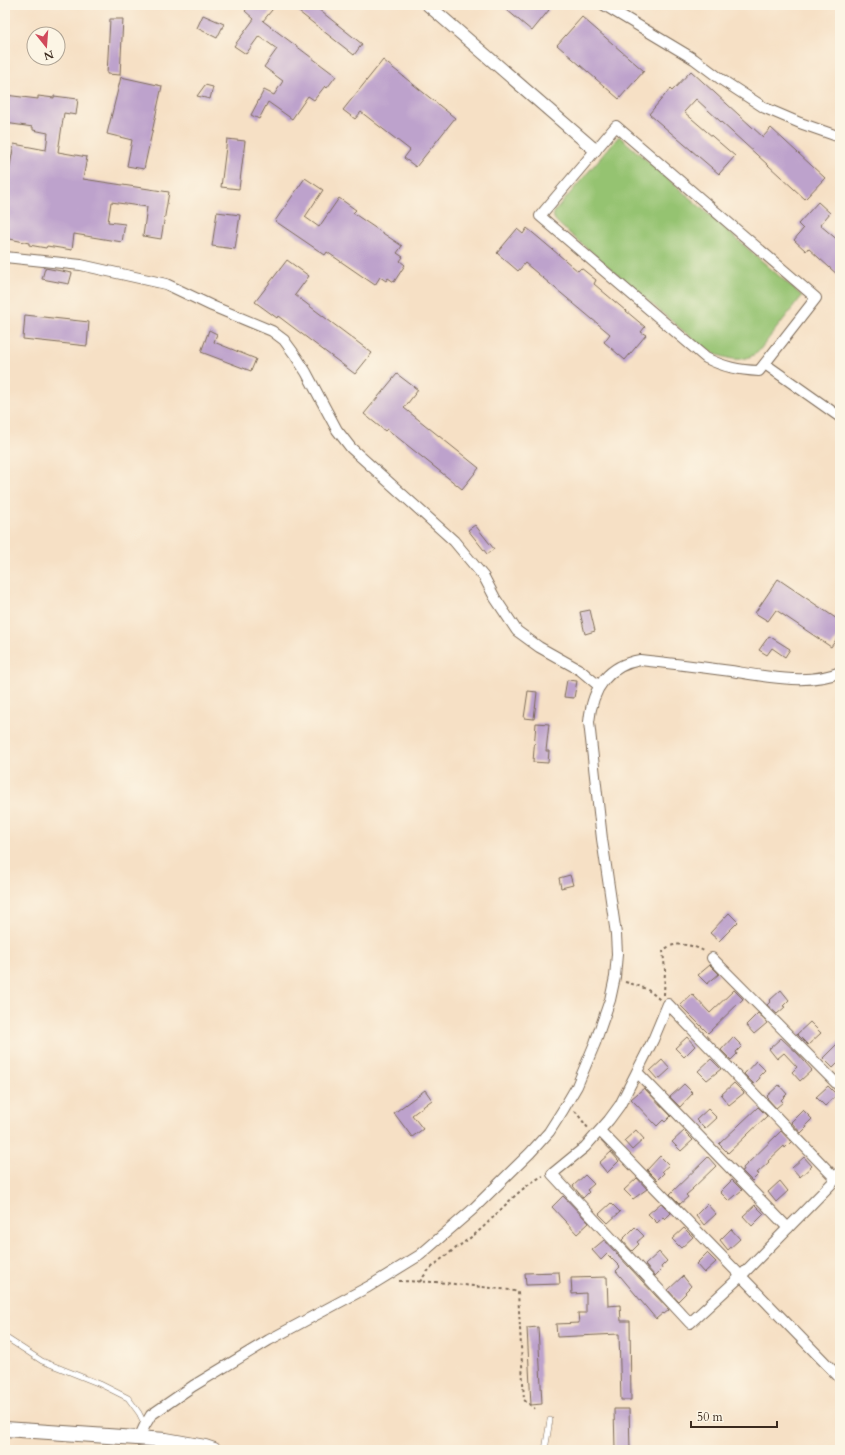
<svg xmlns="http://www.w3.org/2000/svg" width="845" height="1455" font-family="Cardo,serif">
	<style>
		.green { fill: #95c371; stroke: #687648 }
		.building { fill: #bda2cc }
		.lines { fill: none; stroke-linecap: round; stroke-linejoin: round }
		.service-casing { stroke: #7c6a58; stroke-width: 6 }
		.minor-casing { stroke: #7c6a58; stroke-width: 12 }
		.tertiary-casing { stroke: #7c6a58; stroke-width: 14 }
		.secondary-casing { stroke: #7c6a58; stroke-width: 16 }
		.path { stroke: #7c6a58; stroke-width: 2; stroke-dasharray: 3 3; stroke-linecap: butt }
		.service { stroke: #fff; stroke-width: 5 }
		.minor { stroke: #fff; stroke-width: 10 }
		.tertiary { stroke: #fff; stroke-width: 12 }
		.secondary { stroke: #fff; stroke-width: 14 }
	</style>
	<rect width="100%" height="100%" fill="#fcf5e5"/>
	<filter id="ink" filterUnits="userSpaceOnUse"><feTurbulence type="fractalNoise" baseFrequency=".025" numOctaves="2"/><feDisplacementMap in="SourceGraphic" scale="8" xChannelSelector="R" yChannelSelector="G"/><feConvolveMatrix kernelMatrix="1 2 1 2 8 2 1 2 1" color-interpolation-filters="sRGB"/></filter>
	<filter id="wash" filterUnits="userSpaceOnUse"><feTurbulence type="fractalNoise" baseFrequency=".012" numOctaves="4" result="noise"/><feDisplacementMap in="SourceGraphic" scale="16" xChannelSelector="R" yChannelSelector="G"/><feGaussianBlur stdDeviation="0.9" result="paint"/><feColorMatrix in="noise" values="0 0 0 0 0 0 0 0 0 0 0 0 0 0 0 0 0 1.4 0 .05"/><feComposite in="paint" operator="in"/></filter>
	<g filter="url(#wash)">
		<rect width="100%" height="100%" fill="#f6e0c5"/>
		<path class="green" d="M619,136L802,296L758,352C739,366 721,357 702,347L561,226C556,221 551,218 555,211Z"/>
		<g id="blocks">
			<g class="building">
				<polygon points="250,5 276,5 263,21 336,76 327,88 325,86 314,100 308,96 292,119 268,102 259,119 251,115 264,90 274,95 283,81 264,67 277,49 259,36 246,54 234,46 254,19 245,11"/>
				<polygon points="290,5 313,5 362,44 354,55"/>
				<polygon points="501,5 543,5 549,10 532,31"/>
				<polygon points="203,15 224,24 217,38 197,28"/>
				<polygon points="582,17 644,71 619,99 557,45"/>
				<polygon points="110,19 123,19 120,75 107,74"/>
				<polygon points="383,60 455,118 416,167 404,158 410,150 361,112 355,119 343,110"/>
				<polygon points="691,71 763,137 771,128 825,178 805,199 696,99 684,112 735,156 719,174 649,114 670,89 672,91"/>
				<polygon points="121,77 162,86 144,169 127,166 132,140 107,134"/>
				<polygon points="205,85 213,87 210,99 197,96"/>
				<polygon points="5,95 38,99 38,96 54,98 54,96 78,99 76,115 64,113 58,152 87,157 83,179 169,192 161,239 143,236 147,207 111,202 108,222 125,224 122,242 74,234 72,250 47,246 46,248 29,245 29,243 5,238 5,193 14,144 46,150 48,133 33,130 33,127 5,123"/>
				<polygon points="227,139 245,141 239,189 221,187"/>
				<polygon points="305,178 323,190 305,217 319,227 339,198 356,210 353,213 402,246 397,253 403,257 400,261 405,265 394,282 388,278 386,281 380,277 375,285 327,252 325,255 275,221"/>
				<polygon points="818,202 830,213 820,225 840,242 840,277 808,248 806,251 794,240 803,229 798,224"/>
				<polygon points="217,212 240,215 235,249 212,246"/>
				<polygon points="527,228 578,271 581,268 596,280 594,284 645,327 641,332 646,335 625,360 604,342 610,334 525,263 518,271 497,253 517,229 523,234"/>
				<polygon points="287,260 309,276 295,295 372,353 355,374 278,316 277,318 255,302"/>
				<polygon points="45,268 72,273 69,284 42,279"/>
				<polygon points="25,315 89,322 87,346 23,339"/>
				<polygon points="209,330 217,334 214,342 256,359 251,371 201,352"/>
				<polygon points="397,374 418,390 404,408 479,468 462,489 387,429 385,431 364,414"/>
				<polygon points="475,525 494,549 487,554 468,530"/>
				<polygon points="778,579 840,621 840,634 831,647 776,610 768,621 755,613"/>
				<polygon points="590,610 595,631 585,634 580,612"/>
				<polygon points="769,636 790,649 785,657 772,648 767,655 759,650"/>
				<polygon points="567,680 577,681 574,698 564,697"/>
				<polygon points="528,691 537,692 534,719 524,718"/>
				<polygon points="536,723 549,724 546,751 549,751 548,763 533,762"/>
				<polygon points="570,875 573,885 561,888 559,878"/>
				<polygon points="729,913 738,922 719,941 710,933"/>
				<polygon points="710,965 719,974 707,984 698,975"/>
				<polygon points="734,990 743,999 708,1033 680,1005 692,994 710,1013"/>
				<polygon points="781,990 789,1000 783,1006 785,1007 777,1014 767,1005 770,1002 769,1001"/>
				<polygon points="758,1013 767,1023 754,1034 746,1025"/>
				<polygon points="810,1022 821,1033 808,1045 797,1034"/>
				<polygon points="687,1037 695,1046 684,1057 675,1048"/>
				<polygon points="733,1037 742,1046 736,1052 737,1054 731,1060 721,1050"/>
				<polygon points="781,1038 798,1054 812,1070 800,1081 792,1072 797,1067 784,1053 777,1059 769,1049"/>
				<polygon points="840,1041 840,1061 833,1068 823,1058"/>
				<polygon points="711,1059 721,1069 707,1080 698,1071"/>
				<polygon points="662,1060 670,1069 658,1080 650,1071"/>
				<polygon points="756,1061 765,1070 759,1076 760,1078 754,1084 744,1074"/>
				<polygon points="734,1083 744,1093 729,1105 721,1095"/>
				<polygon points="684,1084 693,1093 680,1107 670,1097"/>
				<polygon points="779,1085 787,1094 781,1100 783,1102 776,1108 767,1098 768,1097 767,1096"/>
				<polygon points="828,1086 837,1095 825,1106 816,1097"/>
				<polygon points="644,1088 671,1116 665,1122 663,1120 657,1126 631,1099"/>
				<polygon points="425,1090 432,1100 412,1115 423,1129 412,1137 394,1113"/>
				<polygon points="758,1107 767,1116 728,1153 719,1144"/>
				<polygon points="708,1109 717,1118 705,1129 696,1120"/>
				<polygon points="803,1110 812,1119 806,1125 807,1127 801,1133 791,1122"/>
				<polygon points="636,1130 644,1139 632,1150 624,1141"/>
				<polygon points="684,1131 693,1140 681,1151 672,1142"/>
				<polygon points="781,1131 791,1142 785,1148 784,1146 768,1161 769,1162 757,1173 759,1174 752,1181 742,1171 744,1170 743,1168"/>
				<polygon points="611,1152 619,1161 607,1173 599,1163"/>
				<polygon points="660,1156 669,1165 662,1171 664,1173 657,1180 647,1170"/>
				<polygon points="708,1157 716,1166 692,1189 693,1189 686,1195 688,1197 680,1204 670,1194"/>
				<polygon points="804,1157 812,1166 800,1177 792,1168"/>
				<polygon points="585,1175 594,1184 587,1190 589,1192 583,1198 573,1186"/>
				<polygon points="637,1178 647,1189 633,1199 624,1190"/>
				<polygon points="732,1180 742,1190 729,1201 720,1192"/>
				<polygon points="780,1181 788,1191 776,1202 768,1192"/>
				<polygon points="563,1196 589,1223 577,1234 552,1207"/>
				<polygon points="611,1203 620,1212 608,1223 599,1214"/>
				<polygon points="661,1203 671,1213 665,1219 663,1217 657,1223 648,1214"/>
				<polygon points="707,1204 716,1214 704,1225 696,1215"/>
				<polygon points="755,1205 764,1214 752,1226 743,1216"/>
				<polygon points="635,1227 644,1236 637,1242 639,1244 632,1251 622,1240"/>
				<polygon points="684,1228 693,1237 681,1248 672,1239"/>
				<polygon points="731,1229 740,1239 728,1250 720,1240"/>
				<polygon points="604,1240 669,1310 664,1314 663,1313 656,1319 616,1271 620,1267 607,1254 601,1260 592,1250"/>
				<polygon points="659,1252 667,1261 661,1267 662,1269 655,1276 645,1265"/>
				<polygon points="707,1253 716,1262 704,1273 696,1264"/>
				<polygon points="559,1272 560,1284 526,1285 525,1273"/>
				<polygon points="683,1276 691,1286 685,1292 686,1293 678,1301 668,1290"/>
				<polygon points="607,1277 608,1306 620,1305 621,1321 630,1321 631,1400 621,1400 619,1334 557,1337 556,1324 579,1323 578,1313 586,1313 586,1293 572,1294 571,1278"/>
				<polygon points="538,1327 542,1404 531,1405 527,1328"/>
				<polygon points="614,1409 629,1409 630,1450 615,1450"/>
			</g>
		</g>
	</g>
	<g filter="url(#ink)">
		<use href="#blocks" fill-opacity="0" stroke="#7c6a58" stroke-width="1"/>
		<g class="lines">
			<g class="service-casing">
				<g id="service">
					<polyline points="5,1337 42,1361 100,1384 128,1398 139,1413 145,1425"/>
					<polyline points="545,1450 550,1420"/>
				</g>
			</g>
			<g class="minor-casing">
				<g id="minor">
					<polyline points="604,5 694,59 722,80 765,108 800,123 840,137"/>
					<path d="M616,126L816,298L759,371C738,370 724,367 706,358L540,216Z"/>
					<polyline points="5,257 81,265 166,284 212,306 272,331 284,340 295,355 306,372 337,430 351,448 454,541 484,577 495,598 517,631 539,647 580,670 599,686"/>
					<polyline points="765,364 840,417"/>
					<polyline points="712,958 840,1087"/>
					<polyline points="637,1072 788,1228"/>
					<polyline points="600,1131 840,1378"/>
					<polyline points="836,1179 668,1004 653,1040 620,1105 609,1120 585,1147 552,1174 690,1323 741,1276 836,1179 840,1172"/>
					<path d="M139,1438L145,1425L151,1415L193,1386L269,1340L368,1287L420,1255L472,1210L530,1153L549,1132L563,1110L577,1086L595,1043L610,1000L615,977L617,954L616,934L602,839L589,722C592,690 606,666 640,660C670,663 701,667 731,671C763,676 809,686 840,672"/>
				</g>
			</g>
			<g class="tertiary-casing">
				<polyline id="tertiary" points="428,5 595,150"/>
			</g>
			<g class="secondary-casing">
				<polyline id="secondary" points="5,1429 166,1440 205,1447 214,1450"/>
			</g>
			<g class="path">
				<path d="M625,982C640,986 648,988 660,1000"/>
				<path d="M664,995L665,970L663,951C673,940 693,945 704,951"/>
				<polyline points="575,1111 588,1128"/>
				<polyline points="399,1281 436,1282 510,1290 518,1292 524,1400 535,1409"/>
				<path d="M420,1282C430,1263 463,1245 480,1230C501,1211 517,1189 543,1176"/>
			</g>
			<use href="#service" class="service"/>
			<use href="#minor" class="minor"/>
			<use href="#tertiary" class="tertiary"/>
			<use href="#secondary" class="secondary"/>
		</g>
	</g>
	<rect width="845" height="1455" fill="none" stroke="#fcf5e5" stroke-width="20"/>
	<g transform="translate(46 46) rotate(163)"><circle r="19" fill="#fcf5e5" stroke="#afa495"/>
	<path d="M0-3L7 15L0 10L-7 15Z" fill="#d1495b"/>
	<text y="-6" font-size="11" font-weight="bold" text-anchor="middle" fill="#3b2a1e">N</text>
	</g>
	<path d="M691 1421v6h86v-6" fill="none" stroke="#3b2a1e" stroke-width="2"/>
	<text x="697" y="1421" font-size="12" fill="#3b2a1e" stroke="#fcf5e5" stroke-width="3" paint-order="stroke">50 m</text>
</svg>
